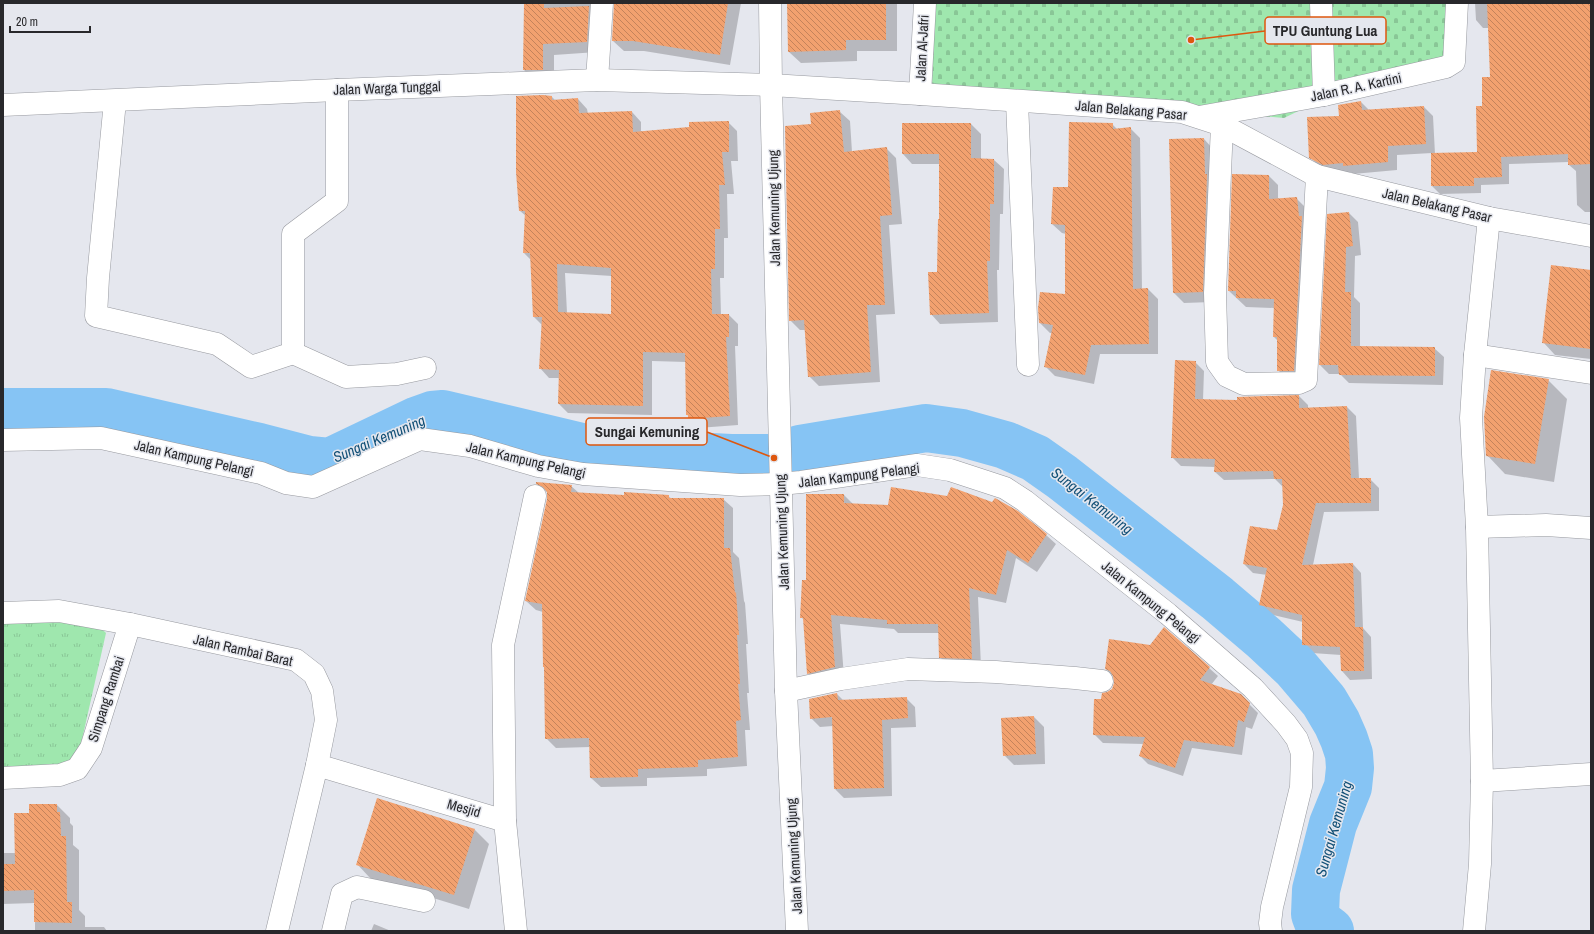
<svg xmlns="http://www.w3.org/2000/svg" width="1594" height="934" font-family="'Archivo Narrow',sans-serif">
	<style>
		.grass { fill: url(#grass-tufts) }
		.cemetery { fill: url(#cemetery-stones) }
		.shadow { fill: #0003; fill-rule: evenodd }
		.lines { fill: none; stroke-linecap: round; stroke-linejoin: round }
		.river { stroke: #86c4f4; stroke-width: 48 }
		.building { fill: url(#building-back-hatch); fill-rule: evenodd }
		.minor-casing { stroke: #97999f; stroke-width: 23 }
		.minor { stroke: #fff; stroke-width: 22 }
		.labels { text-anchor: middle; stroke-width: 3; stroke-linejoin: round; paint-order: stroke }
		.street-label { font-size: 14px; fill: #28282b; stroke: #e5e7ee }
		.water-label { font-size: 15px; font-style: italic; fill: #125077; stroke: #e5e7ee }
		.leader { fill: none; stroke: #de570e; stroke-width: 1.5 }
		.callout-dot { fill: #de570e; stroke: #e5e7ee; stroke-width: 1.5 }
		.callout { fill: #e5e7ee; stroke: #de570e; stroke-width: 1.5 }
		.callout-label { font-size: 15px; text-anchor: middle; font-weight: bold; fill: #28282b }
	</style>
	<defs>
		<pattern id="grass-tufts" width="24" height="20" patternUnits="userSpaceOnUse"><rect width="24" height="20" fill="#9fe7ae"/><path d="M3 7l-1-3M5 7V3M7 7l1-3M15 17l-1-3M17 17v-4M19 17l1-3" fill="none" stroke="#89c696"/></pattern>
		<pattern id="cemetery-stones" width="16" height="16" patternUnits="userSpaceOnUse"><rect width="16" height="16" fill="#9fe7ae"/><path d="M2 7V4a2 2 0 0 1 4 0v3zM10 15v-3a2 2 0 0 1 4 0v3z" fill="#89c696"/></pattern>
		<pattern id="building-back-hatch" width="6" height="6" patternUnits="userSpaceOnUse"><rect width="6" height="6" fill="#f2a16f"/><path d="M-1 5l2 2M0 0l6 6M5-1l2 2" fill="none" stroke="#c4835b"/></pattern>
	</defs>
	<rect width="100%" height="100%" fill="#e5e7ee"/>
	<polygon class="grass" points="63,621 100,627 106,633 81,744 71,762 59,769 3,771 3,624"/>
	<polygon class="cemetery" points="934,3 1449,3 1447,77 1319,101 1284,118 932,89"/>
	<g class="shadow">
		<polygon points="525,3 606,3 597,52 554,55 554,80 535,81 524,70"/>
		<polygon points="615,3 741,3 730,65 644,51 624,51 613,41"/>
		<polygon points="788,3 897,3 897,51 857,51 857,61 801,63 789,52"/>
		<polygon points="1475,3 1591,3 1591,212 1585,212 1577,205 1576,171 1569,165 1569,162 1509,164 1509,184 1481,185 1481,193 1440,194 1432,186 1432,153 1397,155 1397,170 1353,174 1351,172 1333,173 1319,166 1310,157 1340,116 1361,102 1369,110 1424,107 1433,116 1435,154 1478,153 1483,107 1491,78 1489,28 1483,28 1476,20"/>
		<path d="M552,97L555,100L578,99L587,109L588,114L632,112L641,122V132L690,128L728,122L737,131L738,161H731L734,194H727L728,238H724V278H720L721,315H729L738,324V346H735L738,425L698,428L689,418L687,414L686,362L652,361V415L568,413L559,404L560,378H549L540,368L542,325L534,317L532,261L524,253L526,216L520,211ZM565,273L612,276V315L567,313Z"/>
		<polygon points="840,112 850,121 852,152 886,148 896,158 902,224 889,225 895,314 876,315 880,382 819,386 809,376 806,330 800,330 790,320 812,125"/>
		<polygon points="903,124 971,124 981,134 981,160 994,160 1004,169 1003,214 1000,214 999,270 997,270 998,322 940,324 931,314 938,273 940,220 940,164 912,164 903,154"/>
		<polygon points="1112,124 1117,129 1130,128 1140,138 1142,289 1148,289 1158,299 1158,354 1100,354 1094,384 1055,376 1045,366 1052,333 1050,333 1040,323 1066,296 1066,234 1062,233 1052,224 1069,188"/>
		<polygon points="1204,139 1213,149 1212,302 1184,303 1174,293"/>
		<polygon points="1269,176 1278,185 1278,200 1296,198 1305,207 1303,379 1287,379 1278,370 1278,341 1274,337 1275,308 1246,307 1229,291"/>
		<polygon points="1349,213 1358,222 1361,255 1355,256 1354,297 1360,303 1360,347 1434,348 1444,357 1443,385 1349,383 1340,374 1329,374 1320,365"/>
		<polygon points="1591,271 1591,359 1555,355 1543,342"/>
		<polygon points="1195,362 1204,371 1203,400 1238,401 1299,396 1308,405 1308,408 1347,407 1356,416 1359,479 1370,479 1379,488 1379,511 1324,512 1313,565 1353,564 1361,573 1363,628 1371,637 1372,679 1350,680 1342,671 1341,655 1312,653 1303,645 1303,622 1269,614 1260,605 1267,575 1253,573 1244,564 1277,531 1284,505 1283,487 1275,479 1224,480 1215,472 1216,467 1181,466 1172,457"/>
		<polygon points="1548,380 1567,399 1554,482 1505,474 1487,455"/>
		<polygon points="537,483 571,486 579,493 625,496 668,496 672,499 723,499 733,508 733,552 739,558 744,601 745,603 748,644 746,644 749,693 747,693 750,730 745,730 747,766 707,769 707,776 647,778 647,786 601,787 591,778 590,747 556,748 546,738 543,612 536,610 526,601 548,499 548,493"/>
		<polygon points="844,495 853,504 889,506 992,503 995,499 1017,512 1046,535 1056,544 1037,572 1016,558 1006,603 978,597 981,667 949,666 940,657 939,633 898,633 894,629 840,624 844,677 817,682 808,673 805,621 801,617 807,581"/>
		<polygon points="1164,628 1218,676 1211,685 1240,695 1258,713 1252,729 1246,727 1242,755 1192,748 1183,776 1148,764 1140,756 1144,744 1103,743 1094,734 1102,700 1113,689 1115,683 1114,677 1106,669 1150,646"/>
		<polygon points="837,694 844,701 906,698 915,707 916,727 891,728 892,796 844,798 835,789 833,726 820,727 811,718"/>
		<polygon points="1034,717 1044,727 1045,764 1014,765 1004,755"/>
		<polygon points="57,805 70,818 70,823 73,826 73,845 79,850 79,910 85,916 85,927 104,927 107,931 35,931 35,903 3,904 3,853 16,853 30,814"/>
		<polygon points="475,830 489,844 469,909 371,879 357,864"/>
		<polygon points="374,924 391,931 371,931"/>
	</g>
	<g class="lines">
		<polyline class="river" points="3,412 106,412 259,447 309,460 330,462 418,420 432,415 443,414 582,447 615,452 731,458 774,458 800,449 926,428 962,433 1005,445 1035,458 1062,477 1217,598 1264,638 1295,667 1324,701 1337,723 1344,739 1349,754 1350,768 1348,787 1333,824 1316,890 1315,914 1318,922 1330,931"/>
	</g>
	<g class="building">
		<polygon points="524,3 544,3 544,8 589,6 587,42 543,44 543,70 523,70"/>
		<polygon points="614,3 728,3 720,55 633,41 612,41"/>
		<polygon points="787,3 886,3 886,40 846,40 846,50 788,52"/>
		<polygon points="1487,3 1591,3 1591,164 1568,165 1568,154 1501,157 1502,177 1474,178 1474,186 1431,186 1431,153 1477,152 1476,106 1482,106 1482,77 1490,77"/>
		<path d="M543,95L552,96V100L578,98L579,113L632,111L633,132L689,127V122L729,121V152H722L725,185H719L720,229H715V269H711L712,314H729V337H726L730,416L688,419V415H686L685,353L643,352V406L558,404L559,370L539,369L542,317H533L530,253H523L525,211H519L516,172V96ZM557,264L611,268V314L558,312Z"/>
		<polygon points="1361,101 1362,110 1424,106 1426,144 1388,146 1388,162 1343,166 1343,163 1323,165 1309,158 1307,117 1339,116 1338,105"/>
		<polygon points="840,110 844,152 887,147 892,215 880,216 885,305 867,305 871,372 808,377 804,320 789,321 785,126 811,124 810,113"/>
		<polygon points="1069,122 1113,123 1113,129 1131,127 1133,289 1148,288 1149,344 1091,345 1085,375 1044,367 1053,325 1039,323 1038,308 1040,292 1065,294 1065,225 1051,224 1053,187 1068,187"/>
		<polygon points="902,123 971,123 971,158 994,159 994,204 990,204 990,261 987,261 989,313 930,315 928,272 937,272 938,219 939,219 939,154 902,154"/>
		<polygon points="1204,138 1205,174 1207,174 1203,292 1173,293 1169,139"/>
		<polygon points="1232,174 1269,175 1269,199 1297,197 1299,216 1302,216 1294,371 1277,371 1277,337 1273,337 1274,299 1236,298 1236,291 1228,291"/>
		<polygon points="1349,212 1353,246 1346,247 1345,292 1351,292 1351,346 1435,347 1435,376 1339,375 1338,365 1319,365 1327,214"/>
		<polygon points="1551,265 1591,270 1591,349 1542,343"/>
		<polygon points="1175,360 1196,361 1195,399 1237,400 1237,397 1299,395 1299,408 1347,406 1351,478 1371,478 1371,503 1316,503 1302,565 1353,563 1355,627 1363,627 1364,671 1341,671 1340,647 1302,645 1302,615 1259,605 1267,568 1243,564 1250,526 1277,530 1283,505 1282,479 1274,479 1273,471 1214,472 1215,459 1171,458"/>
		<polygon points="1491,370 1549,379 1535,464 1486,456 1484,417"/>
		<polygon points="536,482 572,485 571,492 624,495 624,492 669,495 669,498 724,498 724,548 730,548 735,593 736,592 739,635 737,635 740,684 738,684 741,720 736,721 738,757 698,760 698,767 638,769 638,777 590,778 589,738 545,739 544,667 543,667 542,604 525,601 547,499 547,492 543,487 536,484"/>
		<polygon points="891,487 947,496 951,487 992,502 995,498 1018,511 1047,534 1028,563 1007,550 996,595 969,588 972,659 939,658 938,624 887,624 887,620 831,615 835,667 807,674 803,618 800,618 802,580 806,580 806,494 844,494 844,503 888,505"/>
		<polygon points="1164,627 1210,667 1200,680 1241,694 1250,703 1244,722 1238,720 1234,747 1184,740 1175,768 1139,756 1145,737 1093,735 1094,699 1101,699 1102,693 1107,692 1112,689 1114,683 1113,676 1110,671 1105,669 1109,639 1150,645"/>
		<polygon points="837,693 838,700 907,697 908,718 882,720 884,788 834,789 832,717 810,719 809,699"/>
		<polygon points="1034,716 1036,754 1003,756 1001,718"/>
		<polygon points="377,798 475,829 454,895 356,865"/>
		<polygon points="29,804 57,804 57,812 60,812 61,836 66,836 67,902 72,902 72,923 34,922 34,890 3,891 3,864 15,864 14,813 29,813"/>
	</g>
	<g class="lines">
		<g class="minor-casing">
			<g id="minor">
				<polyline points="770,3 771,85 786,691 797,931"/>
				<polyline points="1321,3 1324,95"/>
				<polyline points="597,80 602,3"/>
				<polyline points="920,94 925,3"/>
				<polyline points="115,101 98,278 96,316 217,344 251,367 293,353 293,234 337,201 337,90"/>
				<polyline points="1017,102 1028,365"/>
				<polyline points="3,105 337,90 597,80 771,85 920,94 1182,112 1222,125 1317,176 1489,218 1591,236"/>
				<polyline points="1199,117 1324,95 1446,67 1454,62 1457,3"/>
				<polyline points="1222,125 1215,293 1217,362 1227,376 1244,384 1299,383 1306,380 1317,176"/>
				<polyline points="293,353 346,377 397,374 425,368"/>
				<polyline points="1475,355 1591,373"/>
				<polyline points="3,440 101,438 261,473 286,483 313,487 420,439 470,446 538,466 583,474 740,485 780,484 801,482 917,465 950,470 1005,488 1025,501 1168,614 1253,688 1286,724 1297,739 1302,753 1301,787 1272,907 1270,923 1271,931"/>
				<polyline points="1477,527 1546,525 1591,528"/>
				<polyline points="3,613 59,611 130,624 296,660 314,674 322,691 326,720 317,765 277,931"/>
				<polyline points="786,691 841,679 908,669 996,672 1075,678 1102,681"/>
				<polyline points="317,765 505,821 516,931"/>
				<polyline points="3,778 60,775 77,769 91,748 130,624"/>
				<polyline points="1482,781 1591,774"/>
				<polyline points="505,821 503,645 535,496"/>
				<polyline points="333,931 342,894 357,887 424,901"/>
				<polyline points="1474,931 1480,864 1482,781 1477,527 1471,418 1475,355 1489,218"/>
			</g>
		</g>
		<use href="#minor" class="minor"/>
	</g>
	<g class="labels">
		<g class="street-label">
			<text transform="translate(922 48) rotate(-87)" y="5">Jalan Al-Jafri</text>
			<text transform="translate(1356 87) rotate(-12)" y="5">Jalan R. A. Kartini</text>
			<text transform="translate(387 88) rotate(-2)" y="5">Jalan Warga Tunggal</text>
			<text transform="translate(1131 110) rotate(5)" y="5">Jalan Belakang Pasar</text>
			<text transform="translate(1437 205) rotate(13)" y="5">Jalan Belakang Pasar</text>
			<text transform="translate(774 208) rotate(-91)" y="5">Jalan Kemuning Ujung</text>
			<text transform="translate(194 458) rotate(13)" y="5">Jalan Kampung Pelangi</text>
			<text transform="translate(526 460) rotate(13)" y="5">Jalan Kampung Pelangi</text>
			<text transform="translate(859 475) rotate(-7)" y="5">Jalan Kampung Pelangi</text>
			<text transform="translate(782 532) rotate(-92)" y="5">Jalan Kemuning Ujung</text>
			<text transform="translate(1151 602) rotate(39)" y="5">Jalan Kampung Pelangi</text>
			<text transform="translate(243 650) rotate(13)" y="5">Jalan Rambai Barat</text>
			<text transform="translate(106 699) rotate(-72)" y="5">Simpang Rambai</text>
			<text transform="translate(464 808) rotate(16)" y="5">Mesjid</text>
			<text transform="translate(794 856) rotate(-93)" y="5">Jalan Kemuning Ujung</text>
		</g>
		<g class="water-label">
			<text transform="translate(379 439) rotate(-23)" y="5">Sungai Kemuning</text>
			<text transform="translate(1092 501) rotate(38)" y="5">Sungai Kemuning</text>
			<text transform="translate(1334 829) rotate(-74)" y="5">Sungai Kemuning</text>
		</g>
	</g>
	<path class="leader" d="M1191 40L1265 31M774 458L707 432"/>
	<g class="callout-dot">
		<circle cx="1191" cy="40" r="4"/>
		<circle cx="774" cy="458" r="4"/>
	</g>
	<g class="callout">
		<rect x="1265" y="17" width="121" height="27" rx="4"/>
		<rect x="586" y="418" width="121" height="27" rx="4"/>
	</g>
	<g class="callout-label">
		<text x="1325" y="36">TPU Guntung Lua</text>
		<text x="647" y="437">Sungai Kemuning</text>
	</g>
	<rect width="1594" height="934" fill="none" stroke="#28282b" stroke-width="8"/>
	<path d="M10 26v6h80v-6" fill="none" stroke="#28282b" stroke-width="2"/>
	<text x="16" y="26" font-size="12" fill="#28282b" stroke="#e5e7ee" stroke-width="3" paint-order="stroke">20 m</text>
</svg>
